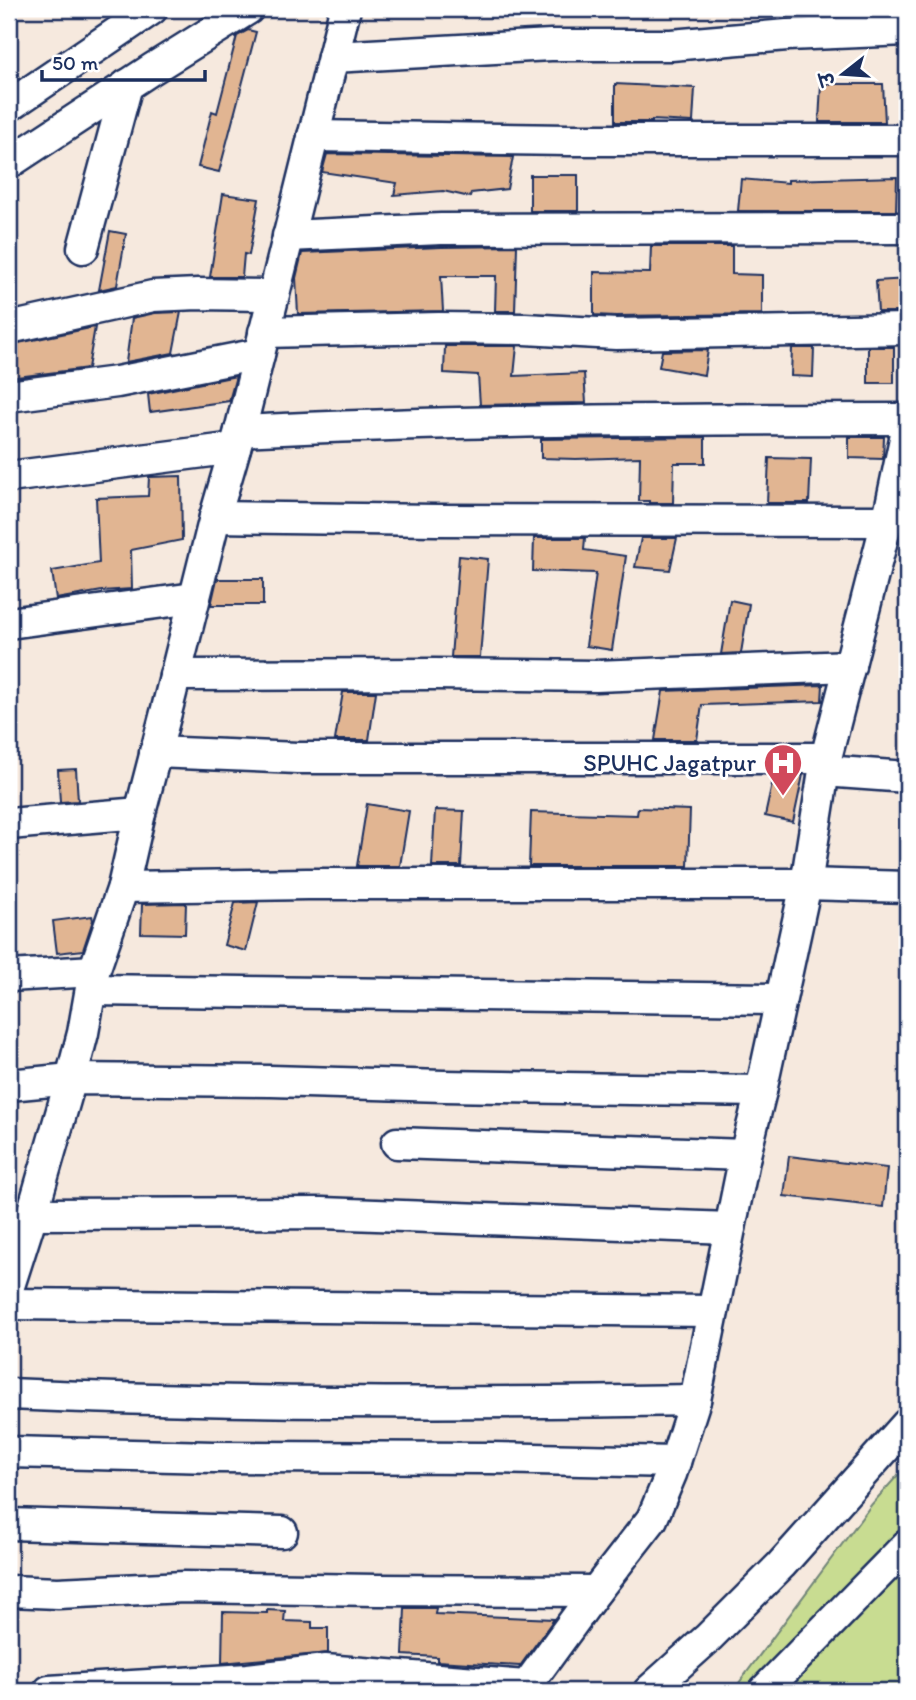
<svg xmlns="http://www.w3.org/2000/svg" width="916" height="1700" font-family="Itim,'Playpen Sans Deva',sans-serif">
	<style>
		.green { fill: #c8dc91; stroke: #728678; stroke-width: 2 }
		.building { fill: #e1b592; stroke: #1b2f5e; stroke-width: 2 }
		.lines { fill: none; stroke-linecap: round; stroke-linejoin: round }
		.minor-casing { stroke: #1b2f5e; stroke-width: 35 }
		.minor { stroke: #fff; stroke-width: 30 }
		.labels { text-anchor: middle; stroke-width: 6; stroke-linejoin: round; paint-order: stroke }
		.poi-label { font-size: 24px; fill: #1b2f5e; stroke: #fff; text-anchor: end }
	</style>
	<rect width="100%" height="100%" fill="#f6e9de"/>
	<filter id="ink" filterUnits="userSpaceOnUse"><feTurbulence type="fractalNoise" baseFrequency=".0143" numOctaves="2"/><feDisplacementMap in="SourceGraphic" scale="14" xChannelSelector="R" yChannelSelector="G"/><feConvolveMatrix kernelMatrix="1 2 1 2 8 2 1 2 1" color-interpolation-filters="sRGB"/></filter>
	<g filter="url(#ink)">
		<polygon class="green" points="907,1465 907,1691 733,1691 872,1504"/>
		<g class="building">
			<polygon points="248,30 256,32 219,172 198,167 212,111 217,113 237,36"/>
			<polygon points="615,84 695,88 693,122 652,120 652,122 615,122"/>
			<polygon points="821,84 883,84 885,122 819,122"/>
			<polygon points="327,154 513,157 507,189 471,193 470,197 443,191 394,195 397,183 322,172"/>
			<rect x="530" y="175" width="48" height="36"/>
			<polygon points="897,177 896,211 738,211 741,179 788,183 788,180"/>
			<polygon points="223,194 259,199 249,255 244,254 242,277 210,277"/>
			<polygon points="110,231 126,234 117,286 99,290"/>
			<polygon points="517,246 515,311 495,311 496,276 441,276 443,311 298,314 296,278 302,253 441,247"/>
			<polygon points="651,246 732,246 732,274 762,275 762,314 616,316 594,315 594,272 650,273"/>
			<polygon points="907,279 907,312 878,312 876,281"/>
			<polygon points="181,312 173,353 126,362 132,318 155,313"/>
			<polygon points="95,327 88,368 9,378 9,345"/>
			<polygon points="445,346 517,346 514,376 584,373 586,403 480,405 478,375 444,373"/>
			<rect x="868" y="347" width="26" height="36"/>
			<polygon points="792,348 814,348 813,377 791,376"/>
			<polygon points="708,350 704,375 659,367 662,351"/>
			<polygon points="236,376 229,401 150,412 148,394"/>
			<polygon points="705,437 705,463 674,463 673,503 649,503 649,501 639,501 640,457 576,459 541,458 541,439"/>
			<polygon points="849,437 884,437 883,459 849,458"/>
			<polygon points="769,458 811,459 809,503 767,503"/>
			<polygon points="181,476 182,540 131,550 132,589 102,591 56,599 52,571 99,563 96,498 148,496 149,477"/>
			<polygon points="534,538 585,538 584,550 626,556 612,650 586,646 596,573 533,571"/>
			<polygon points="641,538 677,538 670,570 635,567"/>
			<polygon points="459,556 488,559 480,657 451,657"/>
			<polygon points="217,579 263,579 263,605 211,605"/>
			<polygon points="730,600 749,604 741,653 721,654"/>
			<polygon points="823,685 822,701 702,705 697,740 655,740 663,691"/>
			<polygon points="343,692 376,692 369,740 335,740"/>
			<polygon points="76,769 78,801 60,802 58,770"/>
			<polygon points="774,775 803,775 793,822 765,816"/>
			<polygon points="367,804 409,811 400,866 357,866"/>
			<polygon points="638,808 690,810 688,866 529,866 531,812 637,815"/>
			<polygon points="435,810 464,811 461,866 432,866"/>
			<polygon points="258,902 246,951 224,945 235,903"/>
			<polygon points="186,903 185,934 141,933 142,904"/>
			<polygon points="92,916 93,920 83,950 57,953 53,921"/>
			<polygon points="789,1156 887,1168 883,1207 784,1196"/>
			<polygon points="405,1608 436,1608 435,1614 554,1619 520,1666 437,1661 437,1657 403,1655"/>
			<polygon points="267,1610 285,1611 284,1621 312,1622 312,1628 328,1628 328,1653 222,1663 223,1612 267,1613"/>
		</g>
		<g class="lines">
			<g class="minor-casing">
				<g id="minor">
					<polyline points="333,57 551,45 671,45 787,35 907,30"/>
					<polyline points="9,106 152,9"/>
					<polyline points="313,136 569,140 907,140"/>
					<polyline points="9,163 152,69 248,9"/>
					<polyline points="288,236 441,229 907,228"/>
					<polyline points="83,248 127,85"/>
					<polyline points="9,328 153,296 198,294 273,295"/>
					<polyline points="264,332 439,328 525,329 616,334 907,329"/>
					<polyline points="9,396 117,382 259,354"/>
					<path d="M240,431C462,420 685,419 907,419"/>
					<polyline points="9,477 235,448"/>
					<polyline points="215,517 437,520 886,521"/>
					<polyline points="9,623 194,598"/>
					<polyline points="175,675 434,674 596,676 850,666"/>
					<polyline points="155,752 297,758 826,758"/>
					<polyline points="824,771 907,777"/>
					<polyline points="9,824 140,813"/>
					<polyline points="123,887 307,884 806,884 907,887"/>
					<polyline points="9,976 94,971"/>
					<polyline points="91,990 780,999"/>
					<polyline points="9,1085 71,1079 271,1081 444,1086 761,1091"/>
					<polyline points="397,1143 745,1155"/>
					<polyline points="32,1214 322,1213 730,1228"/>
					<polyline points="9,1286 32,1214 71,1079 83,1033 94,971 123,887 140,813 168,705 215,517 240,431 345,9"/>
					<polyline points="9,1304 713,1311"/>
					<path d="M9,1394C237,1404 466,1404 695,1400"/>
					<polyline points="9,1452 214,1457 490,1458 675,1462"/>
					<polyline points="9,1524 282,1532"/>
					<polyline points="9,1591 58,1593 184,1587 377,1590 596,1591"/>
					<polyline points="49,1691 248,1679 325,1670 526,1686"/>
					<polyline points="523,1691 596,1591 652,1519 671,1474 695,1400 745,1155 761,1091 806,884 826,758 891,505 907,429"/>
					<polyline points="649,1691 707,1639 781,1565 907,1424"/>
					<polyline points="764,1691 907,1545"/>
				</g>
			</g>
			<use href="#minor" class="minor"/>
		</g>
	</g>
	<defs>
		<g id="hospital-pin" transform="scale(2.0125)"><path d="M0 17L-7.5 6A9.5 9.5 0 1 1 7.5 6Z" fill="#d1495b" stroke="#fff"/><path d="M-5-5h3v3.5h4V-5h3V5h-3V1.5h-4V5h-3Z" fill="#fff"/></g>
	</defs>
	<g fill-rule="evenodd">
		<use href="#hospital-pin" x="783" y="763"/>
	</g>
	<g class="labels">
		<g class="poi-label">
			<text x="756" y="771">SPUHC Jagatpur</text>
		</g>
	</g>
	<rect width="916" height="1700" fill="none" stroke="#fff" stroke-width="35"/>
	<rect x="18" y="18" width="881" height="1665" fill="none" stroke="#1b2f5e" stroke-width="2.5" filter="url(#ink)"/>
	<g transform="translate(843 74) rotate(253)" stroke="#ffffff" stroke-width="5" paint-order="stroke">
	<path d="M0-5L12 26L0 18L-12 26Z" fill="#1b2f5e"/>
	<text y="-10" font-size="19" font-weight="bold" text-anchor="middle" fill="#1b2f5e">उ</text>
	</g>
	<path d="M42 70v10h163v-10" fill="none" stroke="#1b2f5e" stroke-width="3.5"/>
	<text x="52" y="70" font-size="21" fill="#1b2f5e" stroke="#ffffff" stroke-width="5" paint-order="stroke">50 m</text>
</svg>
